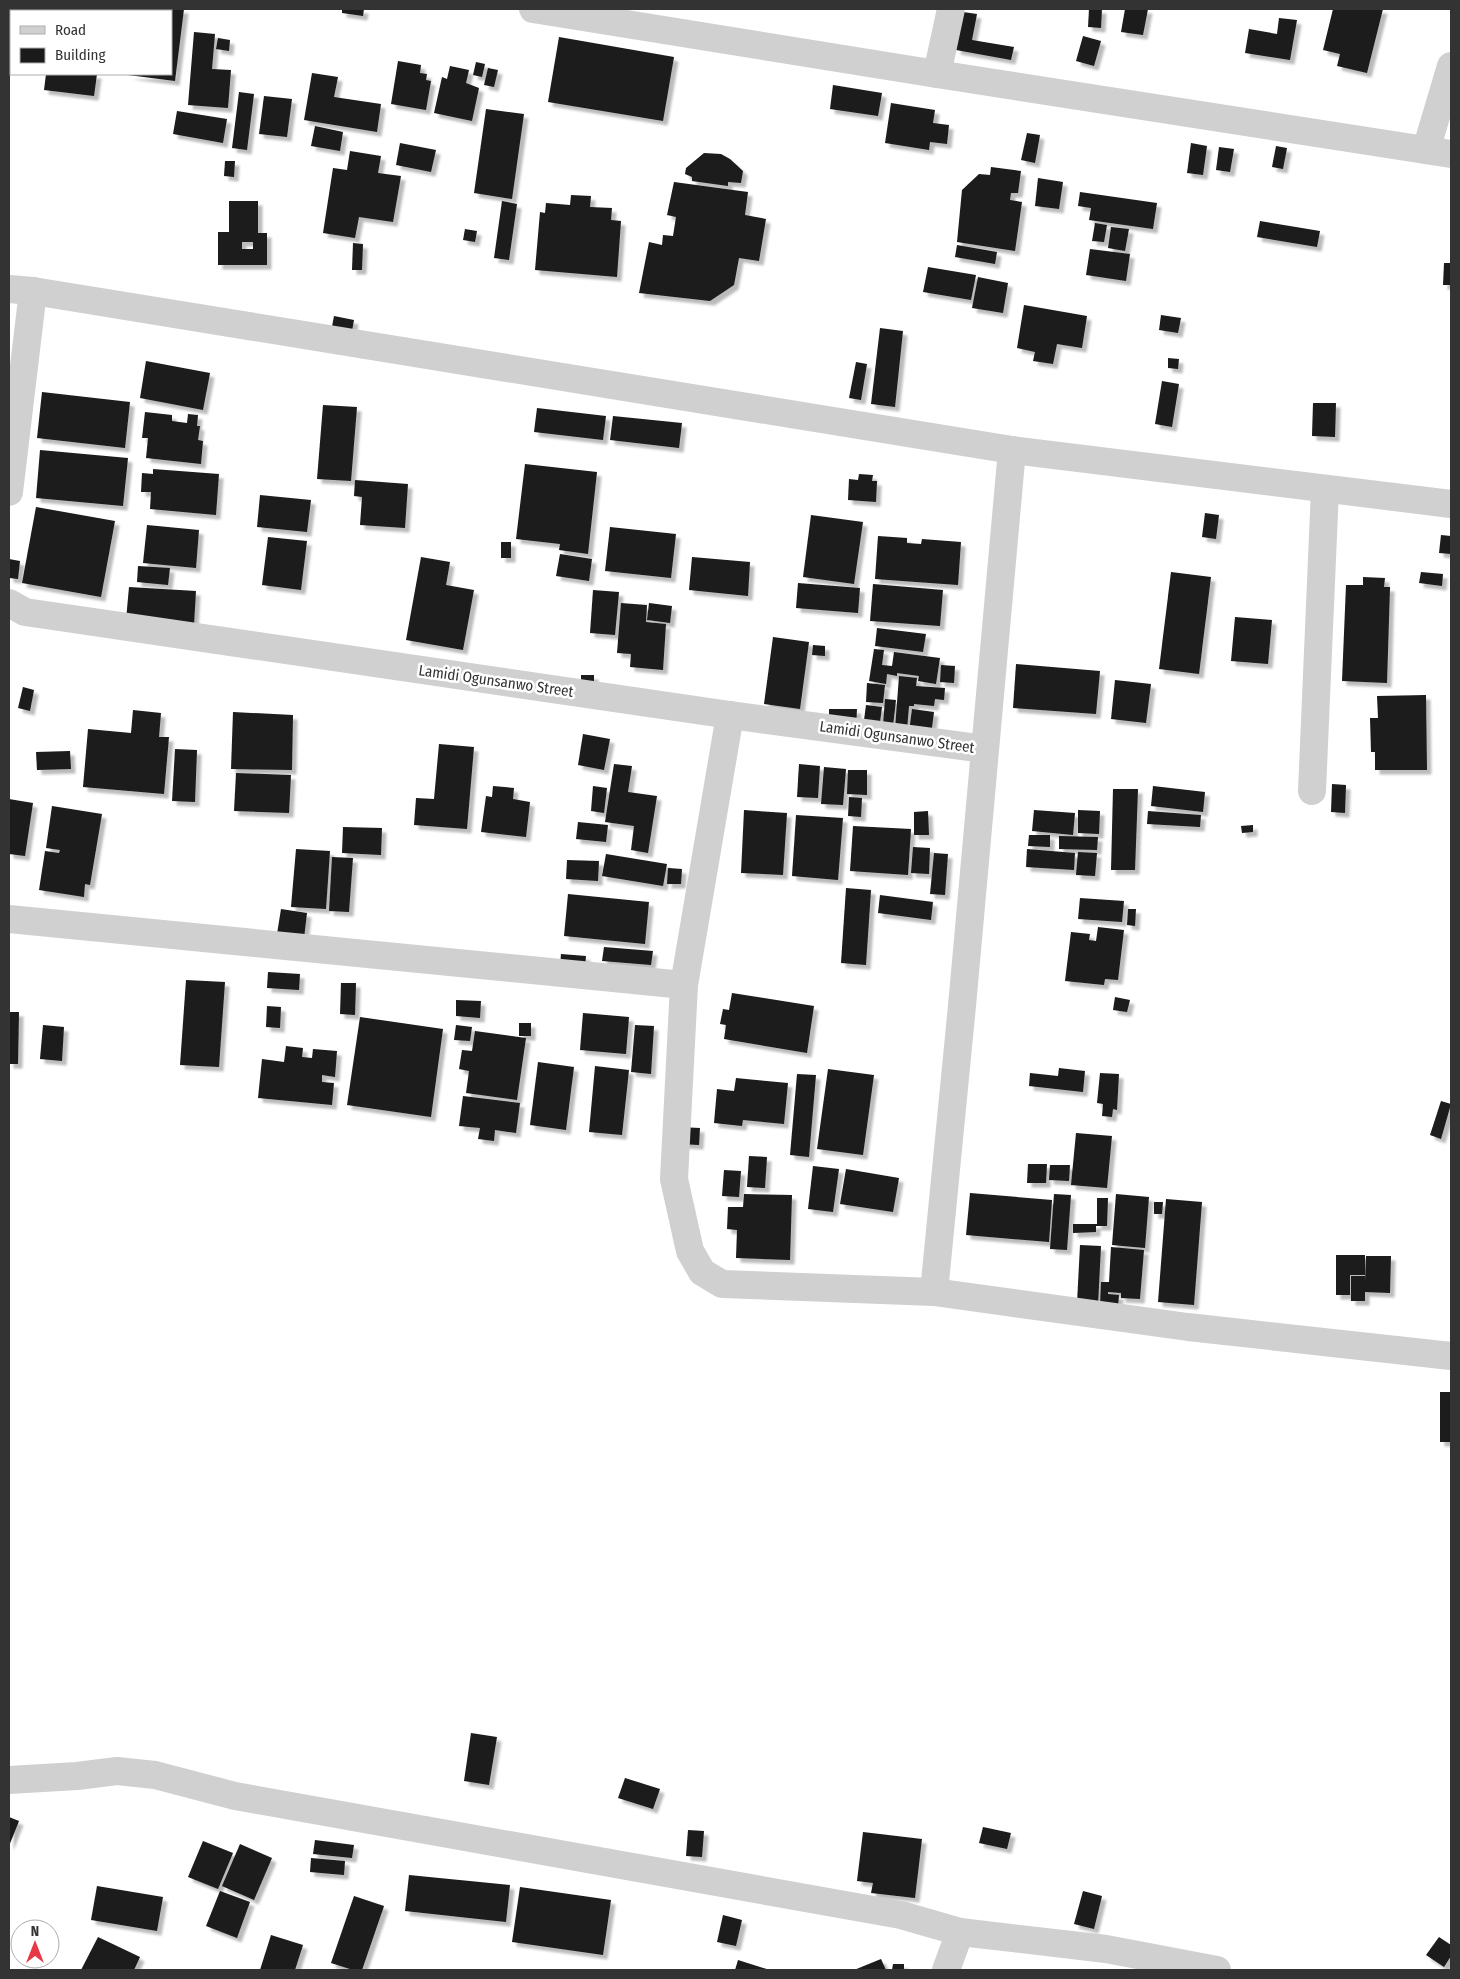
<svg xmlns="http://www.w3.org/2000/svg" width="1460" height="1979" font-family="'Fira Sans Condensed',sans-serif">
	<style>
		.building { fill: #1a1a1a; fill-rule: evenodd; filter: url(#shadow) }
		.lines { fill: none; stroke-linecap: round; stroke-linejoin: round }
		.minor { stroke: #d0d0d0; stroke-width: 28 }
		.labels { text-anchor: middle; stroke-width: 5; stroke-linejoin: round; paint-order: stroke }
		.street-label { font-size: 15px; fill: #333; stroke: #fff }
	</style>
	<defs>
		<filter id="shadow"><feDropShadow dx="4.5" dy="4.5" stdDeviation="1" flood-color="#0004"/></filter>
	</defs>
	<rect width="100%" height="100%" fill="#fff"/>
	<g class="building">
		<rect x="55" y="9" width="47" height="2"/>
		<polygon points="132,9 184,9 175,81 128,75 171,74 171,11 132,11"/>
		<polygon points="342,9 364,9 363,16 342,13"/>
		<polygon points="1089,9 1102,9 1101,28 1088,27"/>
		<polygon points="1125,9 1148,9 1143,35 1121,32"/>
		<polygon points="1333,9 1383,9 1367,73 1337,66 1340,54 1323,50"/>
		<polygon points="963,12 977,14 972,40 1014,47 1011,60 956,50"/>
		<polygon points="1279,18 1297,20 1290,60 1245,53 1249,29 1277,34"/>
		<polygon points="194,32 215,34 212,69 231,70 228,108 188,105"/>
		<polygon points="1083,36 1101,41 1094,66 1076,61"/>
		<polygon points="559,37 674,57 663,121 548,102"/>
		<polygon points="218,38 230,40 229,51 216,49"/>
		<polygon points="398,61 421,65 420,73 427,74 426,80 431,81 426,110 391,104"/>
		<polygon points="476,62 485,64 482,77 473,75"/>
		<polygon points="450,66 469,70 466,83 479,88 472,121 434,113 442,77 447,79"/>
		<polygon points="488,68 498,70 494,87 484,85"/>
		<polygon points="312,73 338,77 334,97 381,104 377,132 304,120"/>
		<polygon points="46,74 97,74 94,96 44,90"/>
		<polygon points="833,85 882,93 878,116 830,109"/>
		<polygon points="239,92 254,94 247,150 232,148"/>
		<polygon points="264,96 292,99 287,137 259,134"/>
		<polygon points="891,103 935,110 933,123 949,125 947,144 930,142 929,150 885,143"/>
		<polygon points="486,109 524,114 512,199 474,193"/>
		<polygon points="177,111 227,119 223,143 173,134"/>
		<polygon points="315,126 343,132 340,151 311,146"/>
		<polygon points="1027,133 1040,135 1035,163 1021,160"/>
		<polygon points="400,143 436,150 431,172 396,165"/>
		<polygon points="1191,143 1207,146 1203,175 1187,173"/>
		<polygon points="1276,146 1287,148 1283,169 1272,167"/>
		<polygon points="1219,147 1234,149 1230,172 1216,170"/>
		<polygon points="350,151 381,156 378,173 401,176 393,222 359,217 355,238 323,233 333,168 347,170"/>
		<polygon points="704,153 721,154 730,159 743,171 741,183 728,182 728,186 692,181 692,177 685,174 686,168"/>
		<polygon points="225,161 235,161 234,177 224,176"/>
		<polygon points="991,167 1021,171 1018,193 1011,193 1010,200 1022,202 1015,251 957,242 962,190 979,174 990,175"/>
		<polygon points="1038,178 1063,182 1059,209 1035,206"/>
		<polygon points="674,182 748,192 745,215 766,219 759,261 739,258 734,285 710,301 639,293 649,242 662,245 663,235 673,236 676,217 667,215"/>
		<polygon points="1080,192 1157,203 1153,229 1089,220 1091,208 1078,206"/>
		<polygon points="571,195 591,196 590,207 612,208 611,220 621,221 617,277 535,270 540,212 545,213 546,203 570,205"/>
		<path d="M229,201H258V233H267V265H218V232H229ZM242,242H253V249H242Z"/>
		<polygon points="502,201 517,204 509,260 494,258"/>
		<polygon points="1260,221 1320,231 1317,247 1257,237"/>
		<polygon points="1095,223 1107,225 1104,242 1092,241"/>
		<polygon points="1111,227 1129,229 1125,251 1108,248"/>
		<polygon points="465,229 477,231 475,242 463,240"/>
		<polygon points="353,243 363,244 362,270 352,270"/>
		<polygon points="957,245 997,252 995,264 955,257"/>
		<polygon points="1090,249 1130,254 1126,281 1086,275"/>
		<polygon points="1444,263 1451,263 1451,285 1443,285"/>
		<polygon points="928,267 976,275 971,300 923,292"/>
		<polygon points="978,277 1008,283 1003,313 972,308"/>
		<polygon points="1024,305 1087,316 1082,348 1057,344 1053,364 1033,361 1035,352 1017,348"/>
		<polygon points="1161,315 1181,318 1178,333 1159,330"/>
		<polygon points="334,316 354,320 351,336 331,332"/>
		<polygon points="880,328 903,331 895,407 871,404"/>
		<polygon points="1168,358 1179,359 1178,369 1168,368"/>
		<polygon points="146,361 210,373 203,410 140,398"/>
		<polygon points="856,362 867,364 861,400 849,398"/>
		<polygon points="1162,381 1179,384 1172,427 1155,424"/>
		<polygon points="42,392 130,402 125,448 37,438"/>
		<polygon points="1313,403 1336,403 1335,437 1312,436"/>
		<polygon points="323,405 357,407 351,481 317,479"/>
		<polygon points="537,408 606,416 603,440 534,432"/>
		<polygon points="145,412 172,415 172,421 187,423 188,414 198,415 197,426 200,426 198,440 203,441 201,464 146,458 148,438 142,438"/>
		<polygon points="613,416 682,423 679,448 610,440"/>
		<polygon points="40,450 128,458 123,506 36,498"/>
		<polygon points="525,464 597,472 588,554 559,550 560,544 516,539"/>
		<polygon points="153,469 219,474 216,515 150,509 151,492 141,492 142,473 153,474"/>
		<polygon points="859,474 873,475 872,481 877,481 876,502 848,500 849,479 858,480"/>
		<polygon points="355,480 408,484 405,528 360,525 362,497 354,496"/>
		<polygon points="260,495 311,500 307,532 257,527"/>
		<polygon points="36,507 115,521 101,597 22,583"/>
		<polygon points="1205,513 1219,515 1216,539 1202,537"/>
		<polygon points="811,515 863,522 854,584 803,577"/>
		<polygon points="147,525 199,530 196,568 143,563"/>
		<polygon points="610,527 676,534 671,578 605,571"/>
		<polygon points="1441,535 1451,536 1451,554 1439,553"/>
		<polygon points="878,536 907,538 907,543 921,544 922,539 961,542 958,585 875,579"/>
		<polygon points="268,537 307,541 301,590 262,585"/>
		<rect x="501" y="542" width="10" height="16"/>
		<polygon points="560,554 592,559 589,581 556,576"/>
		<polygon points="421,557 450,562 446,585 474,590 463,650 406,640"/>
		<polygon points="692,557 750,562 748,596 689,590"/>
		<polygon points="9,559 20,561 18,579 9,578"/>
		<polygon points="138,566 170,568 168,585 137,582"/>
		<polygon points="1171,572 1211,577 1199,674 1159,669"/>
		<polygon points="1421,572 1443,574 1442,586 1419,583"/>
		<polygon points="1363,577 1385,578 1384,587 1390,587 1387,683 1342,681 1346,585 1363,585"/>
		<polygon points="798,583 860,588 858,613 796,608"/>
		<polygon points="873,584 943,590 940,626 870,621"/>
		<polygon points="129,587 196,591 194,625 126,620"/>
		<polygon points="593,590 619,592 615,635 590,633"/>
		<polygon points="621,603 647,605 646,622 666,624 663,670 630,667 631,654 617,653"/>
		<polygon points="649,603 672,606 670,623 647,620"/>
		<polygon points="1235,617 1272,620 1268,664 1231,661"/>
		<polygon points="877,628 926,634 923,652 875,646"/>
		<polygon points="773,637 809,642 800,709 764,704"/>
		<polygon points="813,645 825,646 825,656 812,655"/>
		<polygon points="874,649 884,650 882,665 892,666 894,652 940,658 936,684 918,681 919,676 897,673 897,676 887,674 886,684 869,681"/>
		<polygon points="1016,664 1100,671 1096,714 1013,708"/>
		<polygon points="941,665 955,666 954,683 940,682"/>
		<rect x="581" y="675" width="13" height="15"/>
		<polygon points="899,676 917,678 916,686 945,688 944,700 935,699 934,706 914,704 914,706 909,706 907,730 895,729"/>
		<polygon points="1115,680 1151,684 1146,723 1111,719"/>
		<polygon points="867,683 885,685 883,703 866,702"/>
		<polygon points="23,687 34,690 30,711 18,708"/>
		<polygon points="1426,695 1427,770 1375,770 1375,752 1371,752 1370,718 1378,718 1377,696"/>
		<polygon points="885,699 896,700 893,726 883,725"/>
		<polygon points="866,705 882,707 880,722 864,720"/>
		<polygon points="829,709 857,709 856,727 829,727"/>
		<polygon points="912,709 934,712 931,735 909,732"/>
		<polygon points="133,710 161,713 159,737 169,737 164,794 83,787 88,729 131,733"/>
		<polygon points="233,712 293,715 292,770 231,769"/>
		<polygon points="583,734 610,739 604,770 578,765"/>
		<polygon points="439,744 474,747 467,829 414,825 416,798 434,799"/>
		<polygon points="175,749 197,750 195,802 172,801"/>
		<polygon points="70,751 71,769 37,770 36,752"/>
		<polygon points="614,764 632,766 628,792 657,796 648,853 631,850 634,826 605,822"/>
		<polygon points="799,764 820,766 818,798 797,797"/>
		<polygon points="824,767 846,769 843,805 821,804"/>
		<polygon points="848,770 867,770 867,795 847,794"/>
		<polygon points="236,773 291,775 289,813 234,811"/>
		<polygon points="1332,784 1346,785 1345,813 1331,812"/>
		<polygon points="493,786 514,788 513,799 530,802 526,837 481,832 486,796 492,797"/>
		<polygon points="593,786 607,788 604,813 591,811"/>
		<polygon points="1153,786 1205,792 1203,812 1151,806"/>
		<polygon points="1113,789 1138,789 1135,870 1111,870"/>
		<polygon points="849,797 862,798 861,817 848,816"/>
		<polygon points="9,799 33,803 25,856 9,854"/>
		<polygon points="52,806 102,814 90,885 85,884 84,897 39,890 45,851 59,853 60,850 46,848"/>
		<polygon points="744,810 787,813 783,875 741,873"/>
		<polygon points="1034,810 1075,813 1073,835 1032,831"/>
		<polygon points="1078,810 1100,811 1099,834 1078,833"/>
		<polygon points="928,811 929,835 914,835 914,812"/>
		<polygon points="1148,811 1201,815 1200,827 1147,824"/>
		<polygon points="796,815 843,818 838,880 792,876"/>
		<polygon points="578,822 608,825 606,842 576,839"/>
		<polygon points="1253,825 1253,832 1242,833 1241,826"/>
		<polygon points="853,826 911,829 908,875 850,871"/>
		<polygon points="343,827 382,828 381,855 342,853"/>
		<polygon points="1029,835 1050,835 1050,847 1028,846"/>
		<polygon points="1059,836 1098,837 1097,850 1059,849"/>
		<polygon points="913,847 930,848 929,874 911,873"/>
		<polygon points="296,849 330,851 326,909 291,907"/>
		<polygon points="1027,849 1075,853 1074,870 1026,867"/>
		<polygon points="1078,852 1097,853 1095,876 1076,875"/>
		<polygon points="934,853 948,854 945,895 930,894"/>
		<polygon points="606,854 667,864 663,886 602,876"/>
		<polygon points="332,857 353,858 349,912 329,911"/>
		<polygon points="567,860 599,861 598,881 566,879"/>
		<polygon points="668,868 682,869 681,884 667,884"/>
		<polygon points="846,888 871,890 866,965 841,963"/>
		<polygon points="568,894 649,902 645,944 564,936"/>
		<polygon points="880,895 933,902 931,920 878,913"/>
		<polygon points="1080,898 1124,901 1122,922 1078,919"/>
		<polygon points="281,909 307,913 304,938 277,934"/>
		<polygon points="1128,909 1136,909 1135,926 1127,925"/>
		<polygon points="1098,927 1124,930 1118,980 1105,979 1104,985 1065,981 1071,932 1090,934 1089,940 1096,941"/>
		<polygon points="604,947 653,951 651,965 602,961"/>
		<polygon points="561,954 586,956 585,968 560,966"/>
		<polygon points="268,972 300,974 299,990 267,988"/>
		<polygon points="186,980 225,982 219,1067 180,1065"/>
		<polygon points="341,983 356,983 355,1015 340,1014"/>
		<polygon points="732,993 814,1006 807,1053 724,1039 726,1025 720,1024 723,1009 729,1010"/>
		<polygon points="1115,997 1130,1000 1127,1012 1113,1010"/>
		<polygon points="456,1000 481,1001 480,1018 456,1016"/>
		<polygon points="267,1006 281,1007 280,1028 266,1027"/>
		<polygon points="9,1012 19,1012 18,1064 9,1064"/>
		<polygon points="583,1013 629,1017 626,1054 580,1050"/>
		<polygon points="360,1017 443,1029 431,1117 347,1105"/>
		<rect x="519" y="1023" width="12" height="13"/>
		<polygon points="43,1025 64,1027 62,1061 40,1059"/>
		<polygon points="456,1025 472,1027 470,1041 454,1040"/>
		<polygon points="635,1025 654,1026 651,1074 631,1072"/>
		<polygon points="475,1031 526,1038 517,1100 466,1093 469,1071 459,1069 462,1050 472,1051"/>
		<polygon points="286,1046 303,1048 302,1057 312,1058 313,1049 337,1051 335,1077 322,1075 322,1082 334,1083 332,1105 258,1098 262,1059 284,1062"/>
		<polygon points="538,1062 574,1067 566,1130 530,1125"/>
		<polygon points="595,1066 629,1070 622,1135 589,1132"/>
		<polygon points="1059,1068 1085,1071 1083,1092 1029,1086 1030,1073 1058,1076"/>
		<polygon points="828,1069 874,1075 863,1155 817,1149"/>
		<polygon points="1100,1073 1119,1074 1117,1110 1113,1109 1112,1117 1102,1116 1103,1104 1097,1103"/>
		<polygon points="797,1074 816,1075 809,1157 790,1155"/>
		<polygon points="736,1078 788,1083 784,1124 743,1120 742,1126 714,1123 717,1089 734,1091"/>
		<polygon points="463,1096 520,1103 516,1133 495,1130 494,1141 478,1139 480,1128 459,1126"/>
		<polygon points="1441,1101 1451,1104 1441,1139 1430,1135"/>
		<polygon points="680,1127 700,1128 699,1145 680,1144"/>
		<polygon points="1076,1133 1112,1136 1107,1188 1071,1185"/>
		<polygon points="749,1156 767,1157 765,1188 747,1187"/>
		<polygon points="1028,1164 1047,1164 1046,1183 1027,1183"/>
		<polygon points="1050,1165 1070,1165 1069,1181 1049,1180"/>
		<polygon points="813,1166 839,1169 833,1212 808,1209"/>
		<polygon points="846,1169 899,1178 893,1212 840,1204"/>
		<polygon points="724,1170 741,1171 739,1197 722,1196"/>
		<polygon points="970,1193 1052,1200 1049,1242 966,1235"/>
		<polygon points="744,1194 792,1195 790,1260 736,1258 737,1230 727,1229 728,1207 743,1207"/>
		<polygon points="1054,1194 1071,1195 1067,1250 1050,1249"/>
		<polygon points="1116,1194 1149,1197 1145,1248 1112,1245"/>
		<polygon points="1097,1198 1108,1198 1107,1226 1096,1226 1096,1232 1073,1233 1073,1224 1097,1224"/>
		<polygon points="1166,1199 1202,1202 1194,1305 1158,1302"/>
		<polygon points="1154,1202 1163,1202 1162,1214 1154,1214"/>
		<polygon points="1080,1245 1101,1246 1098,1305 1077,1303"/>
		<polygon points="1111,1247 1144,1250 1140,1299 1121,1298 1121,1293 1108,1292 1108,1294 1119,1295 1118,1307 1100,1306 1101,1282 1109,1282"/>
		<polygon points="1336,1255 1365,1255 1365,1275 1350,1275 1350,1295 1336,1295"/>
		<polygon points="1366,1256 1391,1256 1390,1293 1365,1292 1365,1301 1351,1301 1351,1276 1365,1276 1365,1282"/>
		<rect x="1440" y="1392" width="11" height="50"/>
		<polygon points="471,1733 497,1737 489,1785 464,1781"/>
		<polygon points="625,1778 660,1789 653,1809 618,1798"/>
		<polygon points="9,1817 19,1821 9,1846"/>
		<polygon points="983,1827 1011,1833 1007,1849 979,1843"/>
		<polygon points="688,1830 704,1831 702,1857 686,1856"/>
		<polygon points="863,1832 922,1839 915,1898 871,1893 873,1883 857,1881"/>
		<polygon points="315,1840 354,1845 352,1858 313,1854"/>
		<polygon points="203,1841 233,1853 218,1889 188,1877"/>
		<polygon points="240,1844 272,1858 254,1900 222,1886"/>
		<polygon points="311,1858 345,1861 344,1875 310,1872"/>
		<polygon points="409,1875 510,1885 506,1922 405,1911"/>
		<polygon points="97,1886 163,1897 157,1931 91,1920"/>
		<polygon points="520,1887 611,1900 603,1955 512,1942"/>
		<polygon points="220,1891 250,1902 237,1938 206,1926"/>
		<polygon points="1083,1891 1102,1896 1094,1929 1074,1924"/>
		<polygon points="354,1896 384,1906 362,1970 353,1970 331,1963"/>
		<polygon points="723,1915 742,1920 736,1946 717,1942"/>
		<polygon points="271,1935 303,1945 295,1970 260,1970"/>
		<polygon points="98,1937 140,1957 134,1970 81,1970"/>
		<polygon points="1439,1937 1451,1945 1451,1956 1444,1967 1426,1955"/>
		<polygon points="881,1959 886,1970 854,1970"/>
		<polygon points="738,1960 770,1970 735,1970"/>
		<polygon points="893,1964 904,1964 904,1970 892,1970"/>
	</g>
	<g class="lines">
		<g class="minor">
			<polyline points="533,9 937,74 1451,154"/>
			<polyline points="937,74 951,9"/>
			<polyline points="1426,150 1451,66"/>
			<polyline points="9,289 33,291 1012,450 1451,504"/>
			<polyline points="9,492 33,291"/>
			<polyline points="9,603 25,612 730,715 985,749"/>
			<polyline points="730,715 684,985 674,1179 690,1251 702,1272 722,1284 934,1292 1188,1327 1451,1356"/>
			<polyline points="1312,791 1325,489"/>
			<polyline points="9,919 684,985"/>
			<polyline points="934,1292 962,1006 1012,450"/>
			<polyline points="9,1780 77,1776 117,1771 155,1775 235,1796 901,1915 960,1932 1106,1949 1217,1970"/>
			<polyline points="946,1970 960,1932"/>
		</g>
	</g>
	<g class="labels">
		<g class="street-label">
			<text transform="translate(496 681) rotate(8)" y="5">Lamidi Ogunsanwo Street</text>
			<text transform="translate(897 737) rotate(8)" y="5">Lamidi Ogunsanwo Street</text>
		</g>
	</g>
	<rect width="1460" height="1979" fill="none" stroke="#333333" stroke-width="20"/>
	<rect x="10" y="10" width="162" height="65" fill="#ffffff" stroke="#adadad"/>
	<rect x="20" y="26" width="25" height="8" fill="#d0d0d0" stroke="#adadad"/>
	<text x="55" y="35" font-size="15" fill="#333333">Road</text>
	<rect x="20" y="48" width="25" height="15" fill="#1a1a1a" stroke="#adadad"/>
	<text x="55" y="60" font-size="15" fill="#333333">Building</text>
	<g transform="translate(35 1944)"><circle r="24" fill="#ffffff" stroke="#adadad"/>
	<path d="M0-4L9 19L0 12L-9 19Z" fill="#e63946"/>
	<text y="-8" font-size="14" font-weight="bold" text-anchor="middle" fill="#333333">N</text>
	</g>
</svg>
